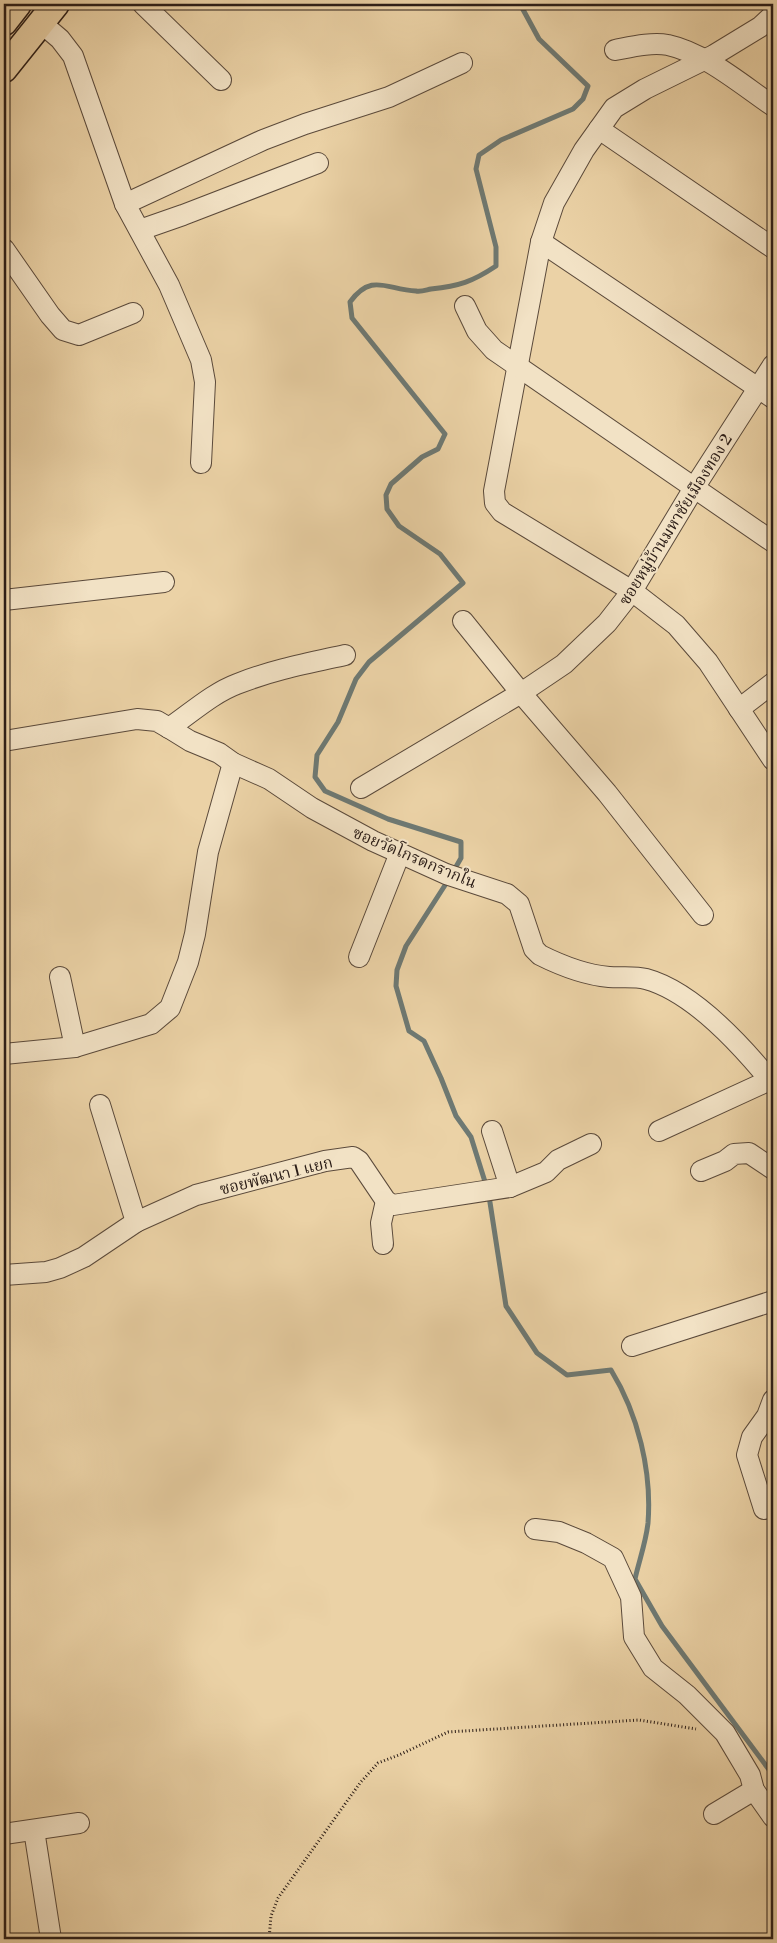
<svg xmlns="http://www.w3.org/2000/svg" width="777" height="1943" font-family="'Libre Bodoni','Noto Serif Thai',serif">
	<style>
		.lines { fill: none; stroke-linecap: round; stroke-linejoin: round }
		.stream { stroke: #6e7973; stroke-width: 5 }
		.minor-casing { stroke: #5b4a3b; stroke-width: 22 }
		.major-casing { stroke: #2b1d17; stroke-width: 29 }
		.path { stroke: #2b1d17; stroke-width: 3; stroke-dasharray: 1 2.5; stroke-linecap: butt }
		.minor { stroke: #f2e2c5; stroke-width: 20 }
		.major { stroke: #ebd2a6; stroke-width: 26 }
		.labels { text-anchor: middle; stroke-width: 4; stroke-linejoin: round; paint-order: stroke }
		.street-label { font-size: 16px; fill: #2b1d17; stroke: #f2e2c5 }
	</style>
	<rect width="100%" height="100%" fill="#ebd2a6"/>
	<filter id="stains"><feTurbulence type="fractalNoise" baseFrequency=".004" numOctaves="4"/><feColorMatrix values="0 0 0 0 .2 0 0 0 0 .09 0 0 0 0 .02 0 0 0 .5 -.17"/></filter>
	<radialGradient id="worn" r=".72"><stop offset=".6" stop-color="#630" stop-opacity="0"/><stop offset="1" stop-color="#630" stop-opacity=".3"/></radialGradient>
	<g class="lines">
		<g class="stream">
			<path d="M453,872L461,858V842L388,819L325,791L315,777L317,755L338,722L356,679L369,662L463,583L440,554L399,526L387,509L386,495L391,484L422,457L438,449L445,434L352,318L350,302C372,272 387,290 416,291C421,292 426,290 431,289C459,286 472,282 496,266V247L476,169L479,155L501,140L573,109L583,99L588,86L539,39L520,4"/>
			<polyline points="449,879 406,946 397,970 396,986 409,1031 424,1041 441,1078 456,1116 471,1137 486,1185"/>
			<path d="M489,1196L506,1306L537,1353L567,1375L611,1370C638,1414 652,1471 648,1523C646,1542 639,1561 635,1579L662,1626L773,1775"/>
		</g>
		<g class="minor-casing">
			<g id="minor">
				<polyline points="143,4 221,80"/>
				<polyline points="773,15 760,27 714,55 645,89 614,108 584,150 554,203 541,242 494,491 495,503 502,512 632,591 676,625 708,662 773,760"/>
				<polyline points="40,22 60,39 73,56 125,204 169,285 201,360 205,382 201,463"/>
				<path d="M615,50C631,47 651,42 668,45C705,53 742,85 773,106"/>
				<polyline points="599,129 773,248"/>
				<polyline points="125,204 263,140 305,124 389,97 462,63"/>
				<polyline points="140,230 183,215 318,163"/>
				<polyline points="541,242 773,398"/>
				<polyline points="4,249 50,315 63,330 79,335 133,313"/>
				<polyline points="465,306 477,331 494,350 773,542"/>
				<polyline points="4,600 164,582"/>
				<polyline points="463,621 521,693 607,793 703,915"/>
				<polyline points="739,709 773,683"/>
				<path d="M169,728C191,713 213,693 237,684C272,670 309,663 345,655"/>
				<path d="M4,741L137,719L157,721L169,728L190,741L219,753L233,763L269,779L312,808L373,841L446,874L507,894L519,904L534,949L540,955C560,965 586,975 609,977C621,978 634,976 646,979C694,992 743,1047 773,1084"/>
				<polyline points="361,788 521,693 564,664 607,623 632,591 694,488 773,365"/>
				<polyline points="359,957 400,853"/>
				<polyline points="60,977 75,1047"/>
				<polyline points="4,1054 75,1047 151,1024 170,1008 188,962 195,934 208,852 233,763"/>
				<polyline points="100,1105 136,1222"/>
				<polyline points="492,1131 510,1187"/>
				<polyline points="659,1131 770,1080"/>
				<polyline points="701,1171 725,1161 734,1154 749,1153 773,1169"/>
				<polyline points="383,1244 381,1223 386,1201"/>
				<polyline points="4,1275 46,1272 60,1268 84,1257 136,1222 196,1195 325,1161 353,1157 359,1161 386,1201 393,1205 510,1187 546,1172 558,1160 591,1144"/>
				<polyline points="632,1346 773,1301"/>
				<polyline points="764,1509 747,1455 752,1437 767,1416 773,1400"/>
				<polyline points="535,1529 559,1532 586,1543 613,1558 631,1597 634,1637 653,1668 687,1695 725,1733 750,1775 754,1790 773,1817"/>
				<polyline points="714,1814 754,1790"/>
				<polyline points="34,1830 51,1939"/>
				<polyline points="4,1834 79,1823"/>
			</g>
		</g>
		<g class="major-casing">
			<g id="major">
				<polyline points="4,22 18,4"/>
				<polyline points="4,69 56,4"/>
			</g>
		</g>
		<polyline class="path" points="269,1939 271,1916 278,1898 360,1783 378,1763 399,1755 448,1732 639,1720 696,1729"/>
		<use href="#minor" class="minor"/>
		<use href="#major" class="major"/>
	</g>
	<g class="labels">
		<g class="street-label">
			<text transform="translate(675 519) rotate(-58)" y="6">ซอยหมู่บ้านมหาชัยเมืองทอง 2</text>
			<text transform="translate(415 857) rotate(23)" y="6">ซอยวัดโกรดกรากใน</text>
			<text transform="translate(276 1175) rotate(-14)" y="6">ซอยพัฒนา 1 แยก</text>
		</g>
	</g>
	<rect width="777" height="1943" fill="none" stroke="#ebd2a6" stroke-width="20"/>
	<rect x="5" y="5" width="767" height="1933" fill="none" stroke="#2b1d17" stroke-width="2.5"/>
	<rect x="10" y="10" width="757" height="1923" fill="none" stroke="#2b1d17"/>
	<rect width="100%" height="100%" filter="url(#stains)"/>
	<rect width="100%" height="100%" fill="url(#worn)"/>
</svg>
